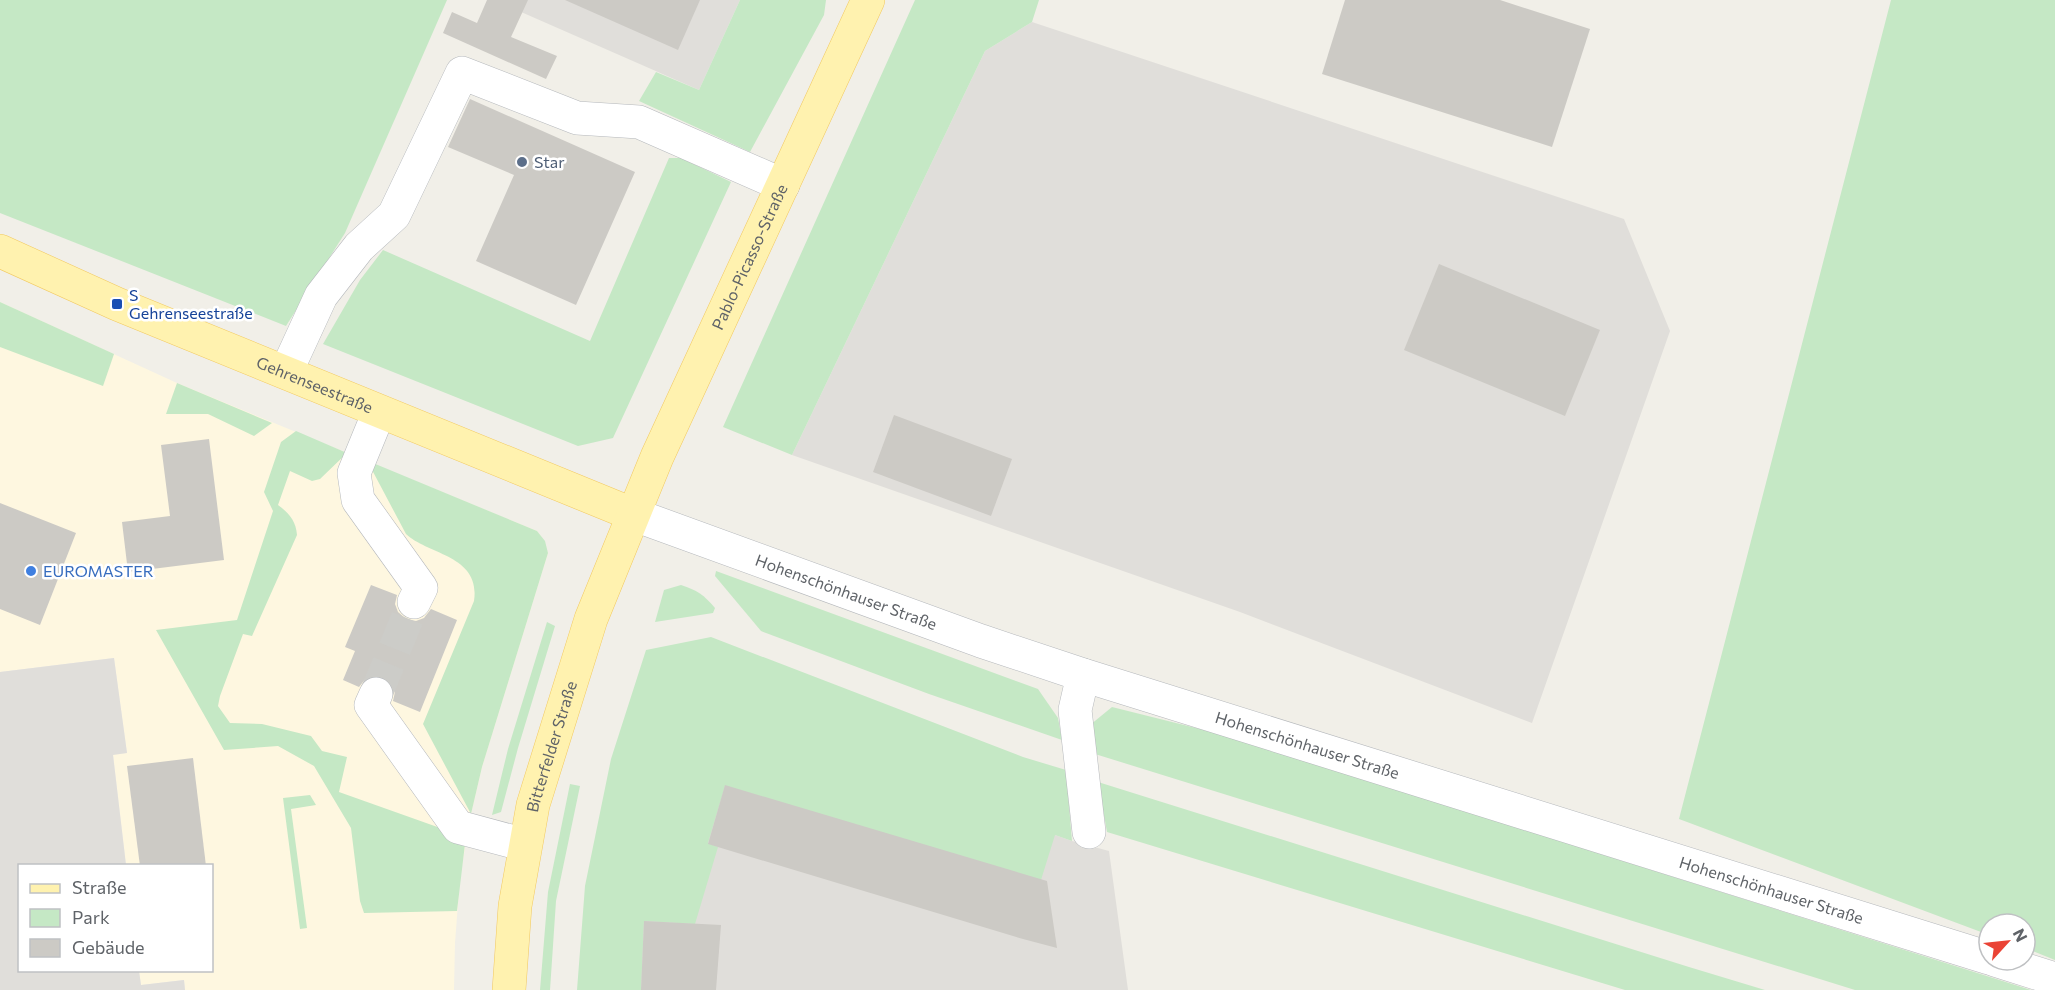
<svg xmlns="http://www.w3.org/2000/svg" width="2055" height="990" font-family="Commissioner,sans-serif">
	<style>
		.commercial { fill: #fef7e0 }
		.industrial { fill: #e0deda }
		.green { fill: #c5e8c5 }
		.building { fill: #cccac5 }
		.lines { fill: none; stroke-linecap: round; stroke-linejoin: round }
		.minor-tunnel { stroke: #ccccc8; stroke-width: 33; stroke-dasharray: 33 16; stroke-linecap: butt }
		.minor-casing { stroke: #b5b8bc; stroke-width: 34 }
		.major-casing { stroke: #f2c960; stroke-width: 34 }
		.minor { stroke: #fff; stroke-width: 33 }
		.major { stroke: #fff2af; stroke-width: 33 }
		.service-dot { fill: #5c6f8a; stroke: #fff; stroke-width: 2 }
		.transit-dot { fill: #1a4fb4; stroke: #fff; stroke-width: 2 }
		.shop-dot { fill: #3f7fe0; stroke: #fff; stroke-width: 2 }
		.labels { text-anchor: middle; stroke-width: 5; stroke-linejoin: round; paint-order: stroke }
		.service-label { font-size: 16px; fill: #4e5e75; stroke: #fff; text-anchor: start }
		.street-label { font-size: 16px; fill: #5f6368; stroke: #fff }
		.transit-label { font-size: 16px; fill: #164399; stroke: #fff; text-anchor: start }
		.shop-label { font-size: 16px; fill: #366cbe; stroke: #fff; text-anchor: start }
	</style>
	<rect width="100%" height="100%" fill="#f1efe8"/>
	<polygon class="commercial" points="0,302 177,383 537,531 541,536 548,553 482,767 471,814 460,877 455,943 454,990 185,990 184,980 141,985 139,971 212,970 212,866 126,865 113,754 127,753 114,658 0,672"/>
	<g class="industrial">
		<polygon points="494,0 740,0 699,90"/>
		<polygon points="1032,22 1624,219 1670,331 1532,723 1240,612 792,455 985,51"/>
		<polygon points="114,658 127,753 113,755 126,865 20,866 20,970 139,971 141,985 184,980 185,990 0,990 0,672"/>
		<polygon points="716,768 984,810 1072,841 1109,851 1128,990 606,990"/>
	</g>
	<g class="green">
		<polygon points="0,0 447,0 345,233 286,326 0,213"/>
		<polygon points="740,0 826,0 824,15 750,152 639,101 656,72 699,90"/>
		<polygon points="915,0 1039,0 1032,22 985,51 792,455 723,427"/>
		<polygon points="1891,0 2055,0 2055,960 2025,948 2025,924 1989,924 1989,935 1679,819"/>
		<polygon points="669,158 681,158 731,182 613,438 578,446 323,344 360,280 383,250 590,341"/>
		<polygon points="0,302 114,354 103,386 0,347"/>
		<polygon points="177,383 272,423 254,436 208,414 166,414"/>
		<path d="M296,431L347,453L320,479L312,481L290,471L278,505C289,513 296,521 297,535L252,636L243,634L220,696L218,706L230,723L262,724L311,736L322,751L347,757L339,792L443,829L465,844L457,911L364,913L360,901L351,828L314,766L278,746L224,750L156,630L237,620L273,511L264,492L281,442Z"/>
		<path d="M373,463L537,531L545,541L548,553L482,767L471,814L423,724L474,601C481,555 428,555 406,534L371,468Z"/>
		<polygon points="716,571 1038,689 1058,718 1062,740 929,694 761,631 715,576"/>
		<path d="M681,585C697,590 704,595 715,608L713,613L655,622L664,590Z"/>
		<polygon points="547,622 555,626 518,748 501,812 492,815 508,749"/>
		<polygon points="711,637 1023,757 1066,770 1072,841 1055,835 1041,880 725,786 708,843 718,847 695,924 644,921 641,990 577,990 585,886 611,759 646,650"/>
		<polygon points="1112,707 1228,736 2031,990 1855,990 1095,754 1090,725"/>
		<polygon points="1098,782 1689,967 1765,990 1625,990 1107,832"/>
		<polygon points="570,784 580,786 556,901 550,990 540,990 548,892"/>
		<polygon points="310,795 316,805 291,809 307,928 300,929 283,798"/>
	</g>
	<g class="building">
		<polygon points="487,0 528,0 511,37 557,56 546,79 443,33 452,12 477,23"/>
		<polygon points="565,0 700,0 678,50"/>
		<polygon points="1345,0 1500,0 1590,29 1552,147 1322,74"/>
		<polygon points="470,99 635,172 576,305 476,261 514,175 448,147"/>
		<polygon points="1439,264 1600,330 1565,416 1404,350"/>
		<polygon points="894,415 1012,459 991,516 873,472"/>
		<polygon points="209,439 224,560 128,572 122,522 170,516 161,445"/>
		<polygon points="0,503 76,533 40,625 0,609"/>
		<polygon points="371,585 397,595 395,604 398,612 406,619 416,621 424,618 431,609 457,620 420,712 393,701 395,692 392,684 383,677 374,675 366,678 359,687 343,680 355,651 345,647"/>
		<polygon points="193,758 206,866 140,866 127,766"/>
		<polygon points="725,785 1047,881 1057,948 1023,939 708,844"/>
		<polygon points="644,921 721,925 716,990 641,990"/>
	</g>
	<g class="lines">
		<polyline class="minor-tunnel" points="376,694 414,602"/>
		<g class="minor-casing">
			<g id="minor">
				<polyline points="286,372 321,296 359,247 394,215 462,73 577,118 639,122 783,185"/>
				<polyline points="379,412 354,473 358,500 421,588 414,602"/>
				<path id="s1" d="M632,514L981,641L1083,675L1989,958"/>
				<polyline points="1083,675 1075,710 1089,832"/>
				<polyline points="376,694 371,705 458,827 525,845"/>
				<polyline points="1995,960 2055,979"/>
			</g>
		</g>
		<g class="major-casing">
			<g id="major">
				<path id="s2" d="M0,251L117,304L632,514"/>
				<path id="s3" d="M509,990L515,906L533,805L591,619L657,457L868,0"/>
			</g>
		</g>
		<use href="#minor" class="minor"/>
		<use href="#major" class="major"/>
	</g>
	<circle class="service-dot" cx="522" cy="162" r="6"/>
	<rect class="transit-dot" x="111" y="298" width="12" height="12" rx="3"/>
	<circle class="shop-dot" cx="31" cy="571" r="6"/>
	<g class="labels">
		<g class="service-label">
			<text x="534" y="168">Star</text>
		</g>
		<g class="street-label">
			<text dy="6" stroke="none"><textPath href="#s3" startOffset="777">Pablo-Picasso-Straße</textPath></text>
			<text dy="6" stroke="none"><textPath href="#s2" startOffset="342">Gehrenseestraße</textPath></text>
			<text dy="6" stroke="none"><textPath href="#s1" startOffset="228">Hohenschönhauser Straße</textPath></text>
			<text dy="6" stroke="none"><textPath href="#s1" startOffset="714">Hohenschönhauser Straße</textPath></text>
			<text dy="6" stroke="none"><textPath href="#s3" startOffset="248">Bitterfelder Straße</textPath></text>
			<text dy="6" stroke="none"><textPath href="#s1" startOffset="1200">Hohenschönhauser Straße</textPath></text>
		</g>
		<g class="transit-label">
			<text x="129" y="301">S<tspan x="129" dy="18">Gehrenseestraße</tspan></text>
		</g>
		<g class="shop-label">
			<text x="43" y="577">EUROMASTER</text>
		</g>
	</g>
	<rect x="18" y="864" width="195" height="108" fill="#ffffff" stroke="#bfc1c3" stroke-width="1.5"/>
	<rect x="30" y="884" width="30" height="9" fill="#fff2af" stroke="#bfc1c3" stroke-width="1.5"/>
	<text x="72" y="894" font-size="18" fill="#5f6368">Straße</text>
	<rect x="30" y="909" width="30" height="18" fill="#c5e8c5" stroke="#bfc1c3" stroke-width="1.5"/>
	<text x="72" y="924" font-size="18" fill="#5f6368">Park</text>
	<rect x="30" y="939" width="30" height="18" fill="#cccac5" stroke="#bfc1c3" stroke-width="1.5"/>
	<text x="72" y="954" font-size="18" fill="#5f6368">Gebäude</text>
	<g transform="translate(2007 942) rotate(63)"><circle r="28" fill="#ffffff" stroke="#bfc1c3" stroke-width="1.5"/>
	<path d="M0-4.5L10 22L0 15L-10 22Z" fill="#ea4335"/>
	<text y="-9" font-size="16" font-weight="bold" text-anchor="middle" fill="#5f6368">N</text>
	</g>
</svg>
